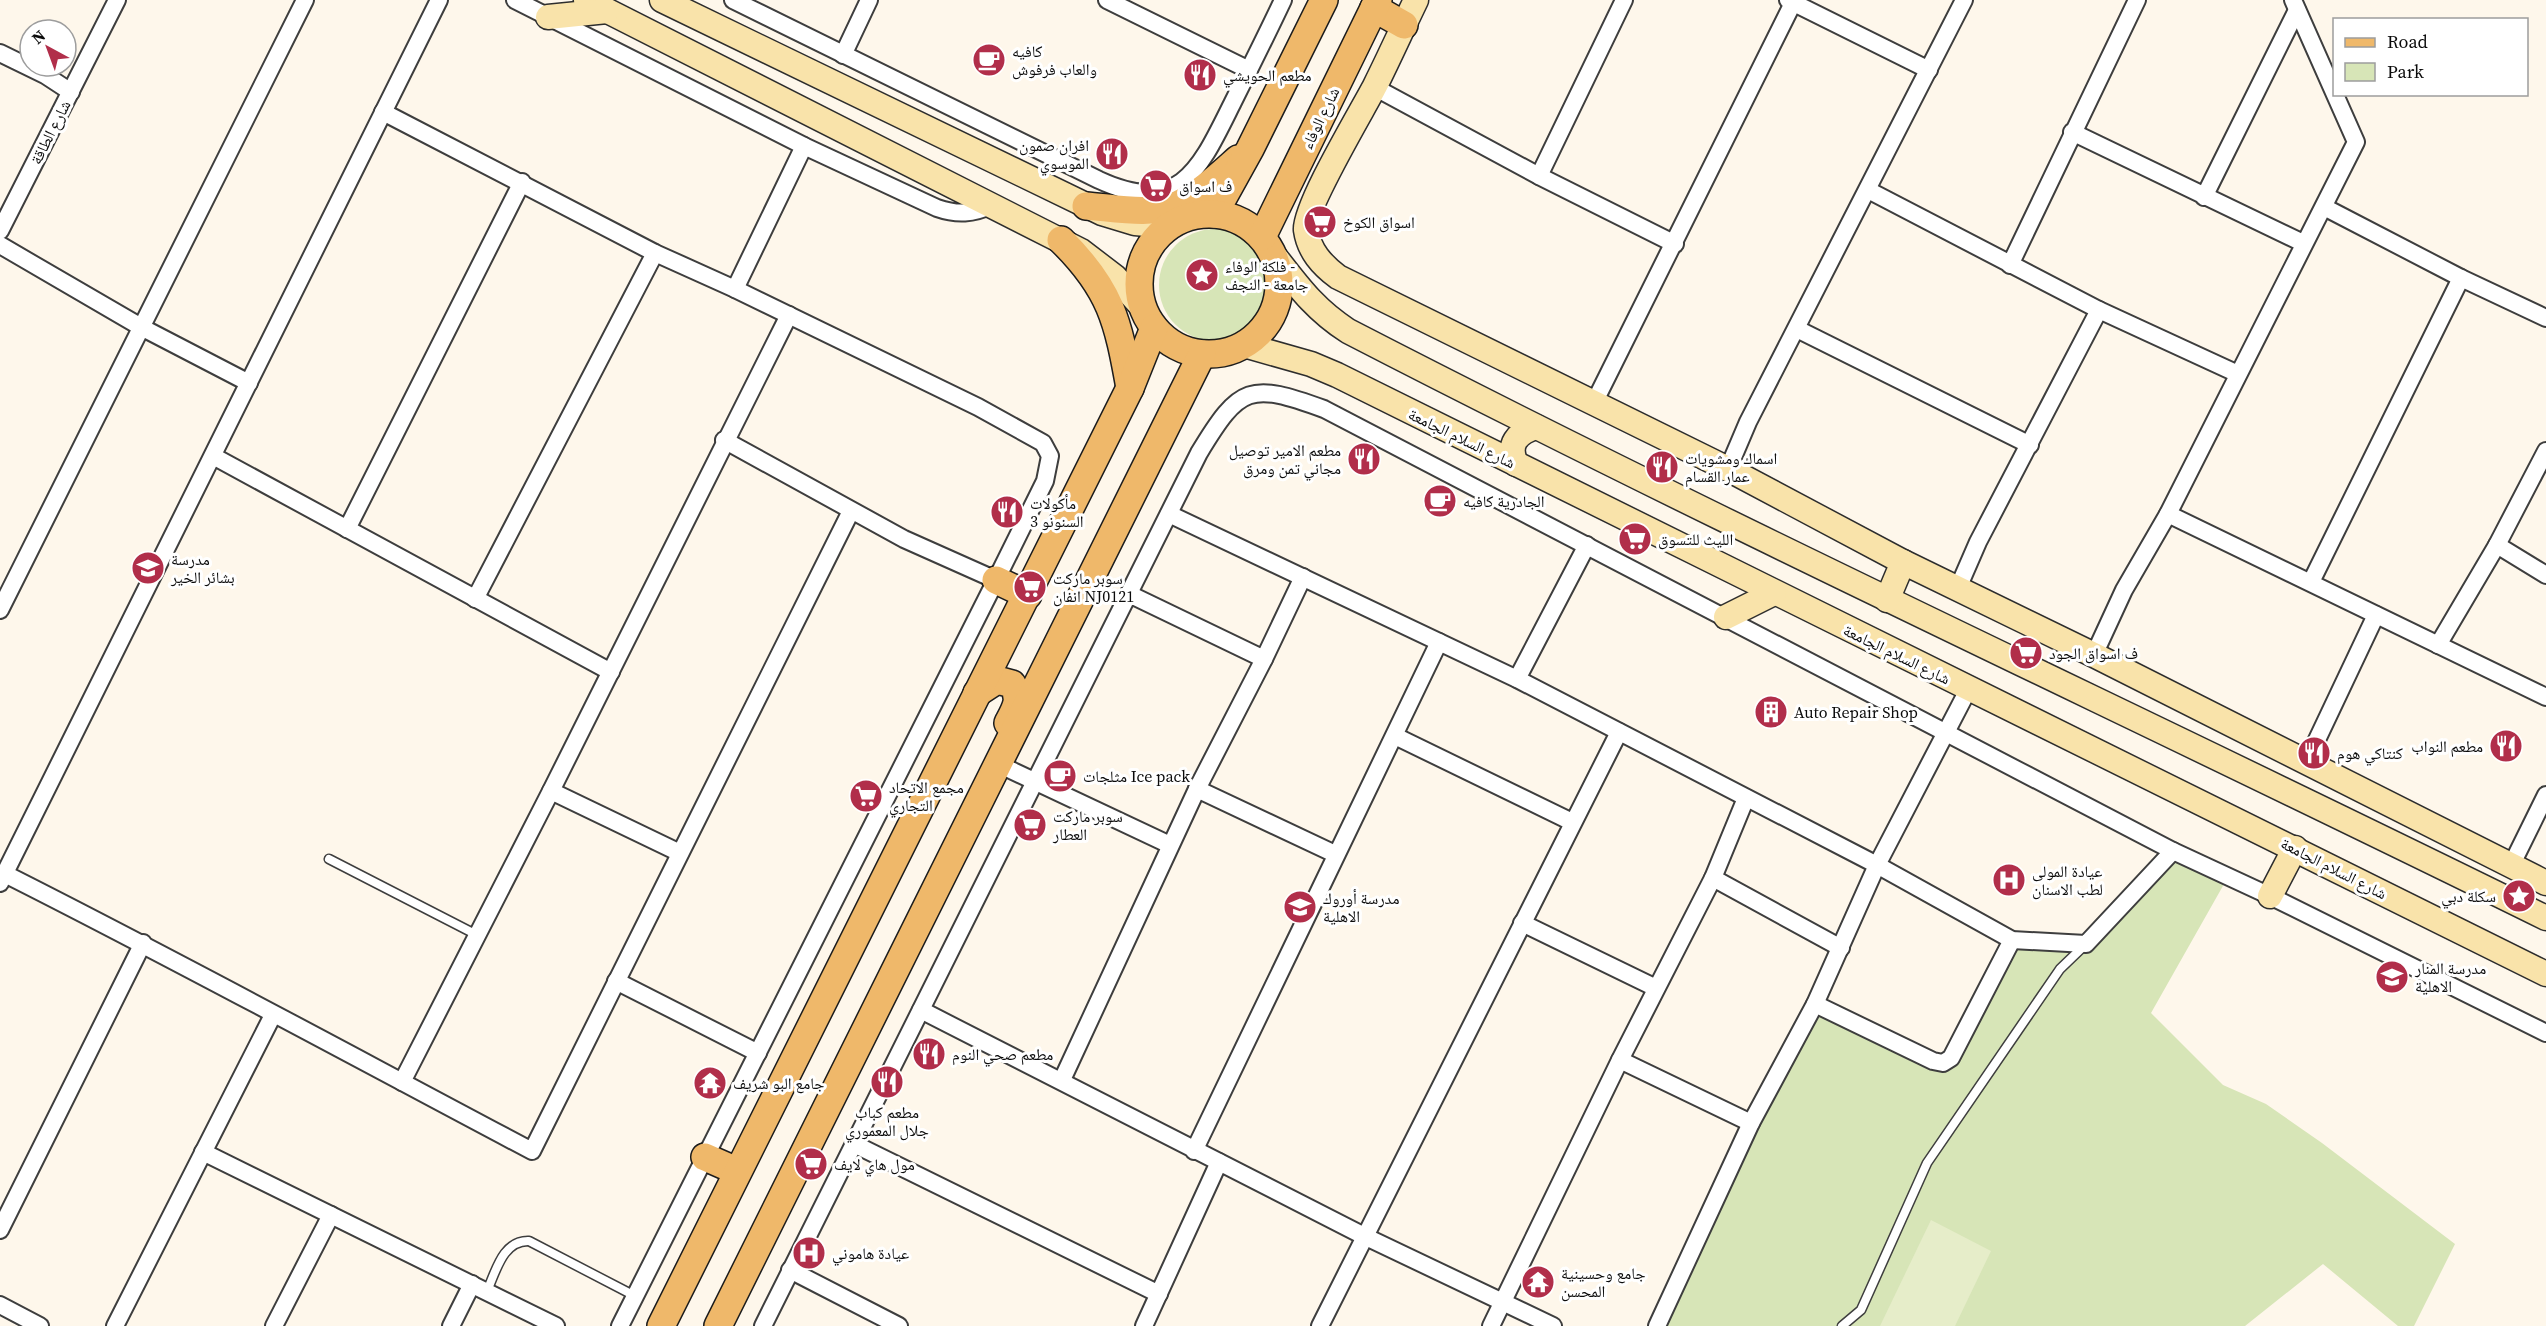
<svg xmlns="http://www.w3.org/2000/svg" width="2546" height="1326" font-family="'Source Serif 4','Noto Naskh Arabic',serif">
	<style>
		.green { fill: #d7e5b7 }
		.pitch { fill: #e6edc9 }
		.lines { fill: none; stroke-linecap: round; stroke-linejoin: round }
		.lane-casing { stroke: #3e3e3e; stroke-width: 11 }
		.street-casing { stroke: #3e3e3e; stroke-width: 20 }
		.secondary-casing { stroke: #2d2d2d; stroke-width: 27 }
		.primary-casing { stroke: #1c1c1c; stroke-width: 30 }
		.lane { stroke: #fff; stroke-width: 8 }
		.street { stroke: #fff; stroke-width: 16 }
		.secondary { stroke: #f9e3aa; stroke-width: 24 }
		.primary { stroke: #efb86a; stroke-width: 27 }
		.labels { text-anchor: middle; stroke-width: 6; stroke-linejoin: round; paint-order: stroke }
		.poi-label { font-size: 16px; fill: #0b0b0b; stroke: #fff; text-anchor: start }
		.street-label { font-size: 16px; fill: #0b0b0b; stroke: #fff }
	</style>
	<rect width="100%" height="100%" fill="#fef7eb"/>
	<g class="green">
		<circle cx="1215" cy="285" r="56"/>
		<polygon points="2173,851 2228,877 2151,1013 2223,1085 2266,1104 2322,1143 2455,1244 2414,1326 2398,1326 2323,1264 2245,1326 1657,1326 1815,1004 1943,1063 2012,940 2087,944"/>
	</g>
	<polygon class="pitch" points="1931,1220 1991,1251 1955,1326 1880,1326"/>
	<g class="lines">
		<g class="lane-casing">
			<g id="lane">
				<polyline points="329,859 477,935"/>
				<path d="M487,1291C496,1271 503,1240 529,1241L635,1296"/>
				<polyline points="1842,1326 1861,1310 1927,1163 2060,969 2086,944"/>
			</g>
		</g>
		<g class="street-casing">
			<g id="street">
				<path d="M515,0L804,146L937,208C957,215 973,214 992,205"/>
				<path d="M733,0L1099,180C1181,218 1201,166 1233,102C1250,68 1267,34 1283,0"/>
				<polyline points="1107,0 1249,70"/>
				<polyline points="1788,0 1929,70"/>
				<polyline points="0,53 45,75 71,92"/>
				<polyline points="843,55 869,0"/>
				<polyline points="1374,87 1539,176 1675,244"/>
				<polyline points="383,112 655,253 735,289 978,407 1043,443 1050,456 1045,481 996,580 904,539 724,440"/>
				<polyline points="2072,132 2303,243"/>
				<polyline points="1539,176 1624,0"/>
				<polyline points="1868,190 2099,310 2238,374"/>
				<polyline points="2204,197 2297,10"/>
				<polyline points="2324,207 2461,278 2546,318"/>
				<polyline points="0,231 117,0"/>
				<polyline points="0,245 141,327 249,383"/>
				<polyline points="2010,265 2137,0"/>
				<polyline points="735,289 804,146"/>
				<polyline points="1797,329 2030,445"/>
				<polyline points="1594,403 1793,3"/>
				<polyline points="213,456 611,672"/>
				<polyline points="1728,469 1748,422 1964,0"/>
				<polyline points="1169,514 1517,679 1877,865 2012,940 2086,944 2173,851"/>
				<polyline points="2168,514 2546,697"/>
				<polyline points="347,529 522,182"/>
				<polyline points="2497,545 2546,575"/>
				<polyline points="2311,582 2461,278"/>
				<polyline points="1958,588 1978,542 2099,310"/>
				<polyline points="1129,594 1264,659"/>
				<polyline points="475,599 655,253"/>
				<polyline points="0,610 305,0"/>
				<polyline points="2438,645 2497,545 2546,451"/>
				<polyline points="2094,655 2124,590 2168,514 2356,142 2293,0"/>
				<polyline points="1517,679 1587,545"/>
				<polyline points="1395,736 1572,822"/>
				<polyline points="2306,763 2376,615"/>
				<polyline points="998,764 1170,845"/>
				<polyline points="1197,789 1335,854"/>
				<polyline points="551,791 680,853"/>
				<polyline points="2511,866 2546,795"/>
				<path d="M5,874C182,963 356,1058 532,1151L851,511"/>
				<polyline points="1713,878 1841,948"/>
				<polyline points="0,883 439,0"/>
				<polyline points="1522,923 1656,988"/>
				<polyline points="616,981 758,1053"/>
				<polyline points="1815,1004 1933,1061 1943,1063 1951,1058 2012,940"/>
				<polyline points="921,1010 1364,1236 1553,1326"/>
				<polyline points="1620,1060 1751,1123"/>
				<polyline points="1062,1080 1197,789 1264,659 1303,577"/>
				<polyline points="402,1082 551,791 789,315"/>
				<polyline points="854,1144 1159,1294"/>
				<polyline points="1194,1151 1439,642"/>
				<polyline points="203,1152 556,1326"/>
				<polyline points="0,1230 143,943"/>
				<polyline points="790,1270 899,1326"/>
				<polyline points="0,1305 40,1326"/>
				<polyline points="115,1326 273,1015"/>
				<polyline points="274,1326 331,1215"/>
				<polyline points="451,1326 472,1284"/>
				<polyline points="620,1326 996,580"/>
				<path d="M763,1326L1199,453C1240,385 1250,382 1324,409L2173,851L2270,896L2546,1033"/>
				<polyline points="1144,1326 1219,1162"/>
				<polyline points="1320,1326 1619,732"/>
				<polyline points="1491,1326 1620,1060 1713,878 1746,798"/>
				<polyline points="1657,1326 1751,1123 1815,1004 1877,865 1968,690"/>
			</g>
		</g>
		<g class="secondary-casing">
			<g id="secondary">
				<polyline points="586,0 1081,251 1115,277 1143,308"/>
				<polyline points="662,0 1102,213 1135,223 1169,226"/>
				<path d="M1416,0C1402,29 1389,58 1375,86C1362,111 1303,209 1306,230C1309,251 1322,265 1338,277L1728,469L1903,562L2094,655L2546,883"/>
				<polyline points="548,17 607,11"/>
				<path d="M1273,254C1298,286 1314,309 1348,331C1743,535 2147,721 2546,918"/>
				<polyline points="1244,345 1311,364 1337,375 2546,974"/>
				<path d="M1516,464C1507,444 1517,433 1536,427"/>
				<polyline points="1887,600 1903,562"/>
				<polyline points="1726,617 1774,593"/>
				<polyline points="2270,896 2295,848"/>
			</g>
		</g>
		<g class="primary-casing">
			<g id="primary">
				<polyline points="1374,8 1404,25"/>
				<path d="M1086,206C1114,208 1152,216 1179,204C1200,194 1220,175 1238,159"/>
				<polyline points="1214,214 1250,149 1324,0"/>
				<circle cx="1209" cy="284" r="70"/>
				<polyline points="1262,237 1378,0"/>
				<path d="M1061,240C1111,289 1118,321 1130,388"/>
				<polyline points="996,580 1028,595"/>
				<path d="M977,693L997,680L1012,684C1022,699 1016,708 1008,723"/>
				<polyline points="705,1157 737,1171"/>
				<polyline points="661,1326 1130,388 1154,328"/>
				<polyline points="718,1326 1202,354"/>
			</g>
		</g>
		<use href="#lane" class="lane"/>
		<use href="#street" class="street"/>
		<use href="#secondary" class="secondary"/>
		<use href="#primary" class="primary"/>
	</g>
	<defs>
		<g id="cafe-disc" transform="scale(1.725)"><circle r="9.5" fill="#b12e4a" stroke="#fff"/><path d="M-5.5-4.5H6V0H3Q3 3.5 0 3.5H-2.5Q-5.5 3.5-5.5 0ZM3-3.2v2h1.7v-2ZM-6 4.5H4V6H-6Z" fill="#fff"/></g>
		<g id="restaurant-disc" transform="scale(1.725)"><circle r="9.5" fill="#b12e4a" stroke="#fff"/><path d="M-5-6h1v4h1v-4h1v4h1v-4h1v5L-1.5 .5V6h-2V.5L-5-1ZM5-6V6H3V1.5H1.5Q1.5-4 5-6Z" fill="#fff"/></g>
		<g id="supermarket-disc" transform="scale(1.725)"><circle r="9.5" fill="#b12e4a" stroke="#fff"/><path d="M-6-5.5h2.5l.6 2H6L4.5 2H-2.5L-4.4-4H-6ZM-1.5 3.2a1.3 1.3 0 1 0 .1 0ZM3 3.2a1.3 1.3 0 1 0 .1 0Z" fill="#fff"/></g>
		<g id="sight-disc" transform="scale(1.725)"><circle r="9.5" fill="#b12e4a" stroke="#fff"/><path d="M0-6L1.8-2.2L6-1.7L2.9 1.2L3.7 5.4L0 3.3L-3.7 5.4L-2.9 1.2L-6-1.7L-1.8-2.2Z" fill="#fff"/></g>
		<g id="school-disc" transform="scale(1.725)"><circle r="9.5" fill="#b12e4a" stroke="#fff"/><path d="M0-5L7-2L0 1L-7-2ZM-4 1L0 2.5L4 1V4Q0 6-4 4Z" fill="#fff"/></g>
		<g id="building-disc" transform="scale(1.725)"><circle r="9.5" fill="#b12e4a" stroke="#fff"/><path d="M-4-6H4V6H1V3H-1V6H-4ZM-2.5-4.3h1.7v1.8h-1.7ZM.8-4.3h1.7v1.8H.8ZM-2.5-1h1.7V.8h-1.7ZM.8-1h1.7V.8H.8Z" fill="#fff"/></g>
		<g id="hospital-disc" transform="scale(1.725)"><circle r="9.5" fill="#b12e4a" stroke="#fff"/><path d="M-5-5h3v3.5h4V-5h3V5h-3V1.5h-4V5h-3Z" fill="#fff"/></g>
		<g id="temple-disc" transform="scale(1.725)"><circle r="9.5" fill="#b12e4a" stroke="#fff"/><path d="M0-6L5-2H3V0L6.5 2.5H4V6H1.5V3h-3V6H-4V2.5H-6.5L-3 0V-2H-5Z" fill="#fff"/></g>
	</defs>
	<g fill-rule="evenodd">
		<use href="#cafe-disc" x="989" y="60"/>
		<use href="#restaurant-disc" x="1200" y="75"/>
		<use href="#restaurant-disc" x="1112" y="154"/>
		<use href="#supermarket-disc" x="1156" y="186"/>
		<use href="#supermarket-disc" x="1320" y="222"/>
		<use href="#sight-disc" x="1202" y="275"/>
		<use href="#restaurant-disc" x="1364" y="459"/>
		<use href="#restaurant-disc" x="1662" y="467"/>
		<use href="#cafe-disc" x="1440" y="501"/>
		<use href="#restaurant-disc" x="1007" y="512"/>
		<use href="#supermarket-disc" x="1635" y="539"/>
		<use href="#school-disc" x="148" y="568"/>
		<use href="#supermarket-disc" x="1030" y="587"/>
		<use href="#supermarket-disc" x="2026" y="653"/>
		<use href="#building-disc" x="1771" y="712"/>
		<use href="#restaurant-disc" x="2506" y="746"/>
		<use href="#restaurant-disc" x="2314" y="753"/>
		<use href="#cafe-disc" x="1060" y="776"/>
		<use href="#supermarket-disc" x="866" y="796"/>
		<use href="#supermarket-disc" x="1030" y="825"/>
		<use href="#hospital-disc" x="2009" y="880"/>
		<use href="#sight-disc" x="2519" y="896"/>
		<use href="#school-disc" x="1300" y="907"/>
		<use href="#school-disc" x="2392" y="977"/>
		<use href="#restaurant-disc" x="929" y="1054"/>
		<use href="#restaurant-disc" x="887" y="1082"/>
		<use href="#temple-disc" x="710" y="1083"/>
		<use href="#supermarket-disc" x="811" y="1164"/>
		<use href="#hospital-disc" x="809" y="1253"/>
		<use href="#temple-disc" x="1538" y="1282"/>
	</g>
	<g class="labels">
		<g class="poi-label">
			<text x="1012" y="57">كافيه<tspan x="1012" dy="18">والعاب فرفوش</tspan></text>
			<text x="1223" y="81">مطعم الحويشي</text>
			<text x="1089" y="151" text-anchor="end">افران صمون<tspan x="1089" dy="18">الموسوي</tspan></text>
			<text x="1179" y="192">ف اسواق</text>
			<text x="1343" y="228">اسواق الكوخ</text>
			<text x="1225" y="272">فلكة الوفاء -<tspan x="1225" dy="18">جامعة - النجف</tspan></text>
			<text x="1341" y="456" text-anchor="end">مطعم الامير توصيل<tspan x="1341" dy="18">مجاني تمن ومرق</tspan></text>
			<text x="1685" y="464">اسماك ومشويات<tspan x="1685" dy="18">عمار القسام</tspan></text>
			<text x="1463" y="507">الجادرية كافيه</text>
			<text x="1030" y="509">مأكولات<tspan x="1030" dy="18">السنونو 3</tspan></text>
			<text x="1658" y="545">الليث للتسوق</text>
			<text x="171" y="565">مدرسة<tspan x="171" dy="18">بشائر الخير</tspan></text>
			<text x="1053" y="584">سوبر ماركت<tspan x="1053" dy="18">انفان NJ0121</tspan></text>
			<text x="2049" y="659">ف اسواق الجود</text>
			<text x="1794" y="718">Auto Repair Shop</text>
			<text x="2483" y="752" text-anchor="end">مطعم النواب</text>
			<text x="2337" y="759">كنتاكي هوم</text>
			<text x="1083" y="782">مثلجات Ice pack</text>
			<text x="889" y="793">مجمع الاتحاد<tspan x="889" dy="18">التجاري</tspan></text>
			<text x="1053" y="822">سوبر ماركت<tspan x="1053" dy="18">العطار</tspan></text>
			<text x="2032" y="877">عيادة المولى<tspan x="2032" dy="18">لطب الاسنان</tspan></text>
			<text x="2496" y="902" text-anchor="end">سكلة دبي</text>
			<text x="1323" y="904">مدرسة أوروك<tspan x="1323" dy="18">الاهلية</tspan></text>
			<text x="2415" y="974">مدرسة المنار<tspan x="2415" dy="18">الاهلية</tspan></text>
			<text x="952" y="1060">مطعم صحي النوم</text>
			<text x="733" y="1089">جامع البو شريف</text>
			<text x="887" y="1118" text-anchor="middle">مطعم كباب<tspan x="887" dy="18">جلال المعموري</tspan></text>
			<text x="834" y="1170">مول هاي لايف</text>
			<text x="832" y="1259">عيادة هاموني</text>
			<text x="1561" y="1279">جامع وحسينية<tspan x="1561" dy="18">المحسن</tspan></text>
		</g>
		<g class="street-label">
			<text transform="translate(1320 118) rotate(-64)" y="6">شارع الوفاء</text>
			<text transform="translate(50 132) rotate(-63)" y="6">شارع الطاقة</text>
			<text transform="translate(1462 438) rotate(26)" y="6">شارع السلام الجامعة</text>
			<text transform="translate(1897 654) rotate(26)" y="6">شارع السلام الجامعة</text>
			<text transform="translate(2334 868) rotate(27)" y="6">شارع السلام الجامعة</text>
		</g>
	</g>
	<rect x="2333" y="18" width="195" height="78" fill="#ffffff" stroke="#9d9d9d" stroke-width="1.5"/>
	<rect x="2345" y="38" width="30" height="9" fill="#efb86a" stroke="#9d9d9d" stroke-width="1.5"/>
	<text x="2387" y="48" font-size="18" fill="#0b0b0b">Road</text>
	<rect x="2345" y="63" width="30" height="18" fill="#d7e5b7" stroke="#9d9d9d" stroke-width="1.5"/>
	<text x="2387" y="78" font-size="18" fill="#0b0b0b">Park</text>
	<g transform="translate(48 48) rotate(319)"><circle r="28" fill="#ffffff" stroke="#9d9d9d" stroke-width="1.5"/>
	<path d="M0-4.5L10 22L0 15L-10 22Z" fill="#b12e4a"/>
	<text y="-9" font-size="16" font-weight="bold" text-anchor="middle" fill="#0b0b0b">N</text>
	</g>
</svg>
